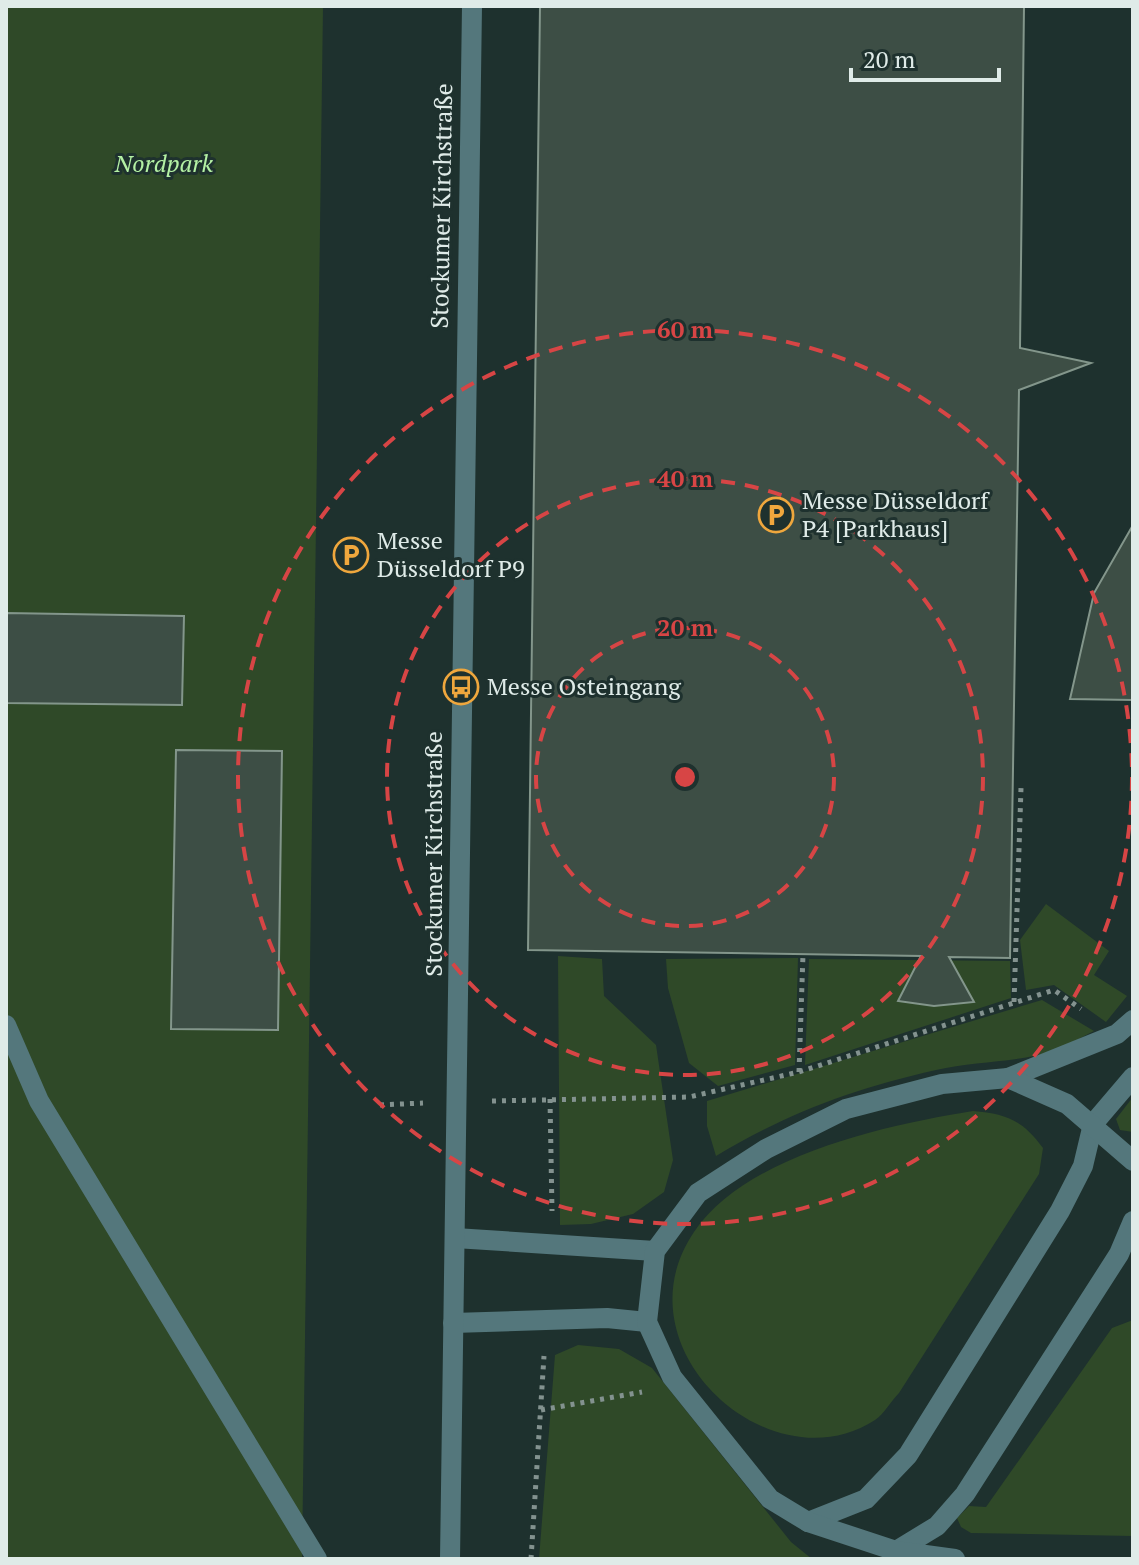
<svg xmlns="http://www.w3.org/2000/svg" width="1139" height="1565" font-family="'PT Serif',serif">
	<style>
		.green { fill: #2f4928 }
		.building { fill: #3d4e45; stroke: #83968b; stroke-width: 2 }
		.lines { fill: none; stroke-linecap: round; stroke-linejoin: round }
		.path { stroke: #83928f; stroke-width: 5; stroke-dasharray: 4 6; stroke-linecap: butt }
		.minor { stroke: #54777c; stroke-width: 20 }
		.ring { fill: none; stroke: #d74545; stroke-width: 4; stroke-dasharray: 14 10 }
		.labels { text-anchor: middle; stroke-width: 6; stroke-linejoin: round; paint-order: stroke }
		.park-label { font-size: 24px; font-style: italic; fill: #b4f1a4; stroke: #1e312e }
		.street-label { font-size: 24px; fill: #dfebe8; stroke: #1e312e }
		.poi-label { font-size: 24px; fill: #dfebe8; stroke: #1e312e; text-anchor: start }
		.centre { fill: #d74545; stroke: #1e312e; stroke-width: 4 }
		.ring-label { font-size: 24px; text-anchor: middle; font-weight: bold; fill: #d74545; stroke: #1e312e; stroke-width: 6; stroke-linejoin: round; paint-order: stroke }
	</style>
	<rect width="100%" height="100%" fill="#1e312e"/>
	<g class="green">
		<polygon points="6,6 323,6 302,1559 6,1559"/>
		<polygon points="1046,904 1109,951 1094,975 1127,996 1106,1022 1054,985 1026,990 1020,940"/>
		<polygon points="558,956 602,959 604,996 656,1045 673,1160 664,1192 633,1214 591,1224 560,1225"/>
		<polygon points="798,958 795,1065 718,1086 689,1063 668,988 666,959"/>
		<polygon points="809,959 1010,961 1011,998 805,1065"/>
		<path d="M1042,1000L1094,1031C1082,1037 1069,1045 1056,1050C1018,1063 975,1061 936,1070C853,1089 790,1112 716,1156L707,1126V1101Z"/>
		<polygon points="1133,1097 1133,1132 1120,1130 1116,1119"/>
		<path d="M973,1111C1007,1114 1022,1120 1043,1148L1039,1174L899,1393C891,1401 884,1414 875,1420C771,1488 615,1348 694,1232C746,1155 887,1125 973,1111Z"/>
		<polygon points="1133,1320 1133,1536 971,1533 961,1527 957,1518 969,1506 986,1507 1112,1328"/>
		<polygon points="578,1345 619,1349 652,1368 791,1542 812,1559 539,1559 555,1355"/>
	</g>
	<g class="building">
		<polygon points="540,6 1024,6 1020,348 1091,363 1019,390 1010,958 949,957 974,1002 934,1006 898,1001 921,956 528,950"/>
		<polygon points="1133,525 1133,700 1070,699 1094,593"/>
		<polygon points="6,613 184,616 182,705 6,703"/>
		<polygon points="176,750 282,751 278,1030 171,1029"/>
	</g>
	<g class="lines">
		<g class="path">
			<polyline points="1014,1002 1021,788"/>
			<polyline points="799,1072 803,954"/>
			<polyline points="550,1099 552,1211"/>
			<polyline points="492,1101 689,1097 799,1072 1054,990 1081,1009"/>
			<polyline points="380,1105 423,1103"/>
			<polyline points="541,1410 642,1392"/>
			<polyline points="531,1559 544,1356"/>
		</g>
		<g class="minor">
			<polyline points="6,1025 39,1101 317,1559"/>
			<polyline points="1008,1078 1117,1034 1133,1020"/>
			<polyline points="455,1238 655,1251"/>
			<polyline points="453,1323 607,1318 647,1322"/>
			<polyline points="808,1522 866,1499 908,1455 1060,1211 1083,1166 1093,1124 1133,1077"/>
			<polyline points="896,1551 937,1526 965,1494 1119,1254 1133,1221"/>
			<polyline points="450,1559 472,6"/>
			<polyline points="955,1559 896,1551 808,1522 770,1499 672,1377 647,1322 655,1251 698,1193 766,1149 846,1109 942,1084 1008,1078 1067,1104 1133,1161"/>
		</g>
	</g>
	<g class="ring">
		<circle cx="685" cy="777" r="149"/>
		<circle cx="685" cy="777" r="298"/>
		<circle cx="685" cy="777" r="447"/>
	</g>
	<defs>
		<g id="parking-ring" transform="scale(1.8)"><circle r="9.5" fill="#1e312e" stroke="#efa73d" stroke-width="1.5"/><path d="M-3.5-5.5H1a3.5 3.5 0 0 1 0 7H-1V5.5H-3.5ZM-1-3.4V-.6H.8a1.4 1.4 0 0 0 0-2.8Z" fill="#efa73d"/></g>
		<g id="bus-ring" transform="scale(1.8)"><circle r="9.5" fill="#1e312e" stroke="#efa73d" stroke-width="1.5"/><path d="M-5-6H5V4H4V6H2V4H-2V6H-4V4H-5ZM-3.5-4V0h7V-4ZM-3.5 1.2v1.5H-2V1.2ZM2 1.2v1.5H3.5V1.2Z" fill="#efa73d"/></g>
	</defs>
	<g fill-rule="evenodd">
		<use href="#parking-ring" x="776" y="515"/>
		<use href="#parking-ring" x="351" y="555"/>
		<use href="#bus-ring" x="461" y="687"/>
	</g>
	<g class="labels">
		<g class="park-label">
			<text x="164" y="172">Nordpark</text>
		</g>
		<g class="street-label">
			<text transform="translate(442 206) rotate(-89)" y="8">Stockumer Kirchstraße</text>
			<text transform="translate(434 854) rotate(-90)" y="8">Stockumer Kirchstraße</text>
		</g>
		<g class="poi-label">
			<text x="802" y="509">Messe Düsseldorf<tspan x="802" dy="28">P4 [Parkhaus]</tspan></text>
			<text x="377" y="549">Messe<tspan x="377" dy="28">Düsseldorf P9</tspan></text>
			<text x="487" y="695">Messe Osteingang</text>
		</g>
	</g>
	<circle cx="685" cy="777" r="12" class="centre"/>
	<g class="ring-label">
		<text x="685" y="338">60 m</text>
		<text x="685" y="487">40 m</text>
		<text x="685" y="636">20 m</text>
	</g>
	<rect width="1139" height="1565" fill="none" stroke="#dfebe8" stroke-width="16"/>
	<path d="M851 68v12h148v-12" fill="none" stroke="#dfebe8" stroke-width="4"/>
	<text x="863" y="68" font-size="24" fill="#dfebe8" stroke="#1e312e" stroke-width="6" paint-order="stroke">20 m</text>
</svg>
